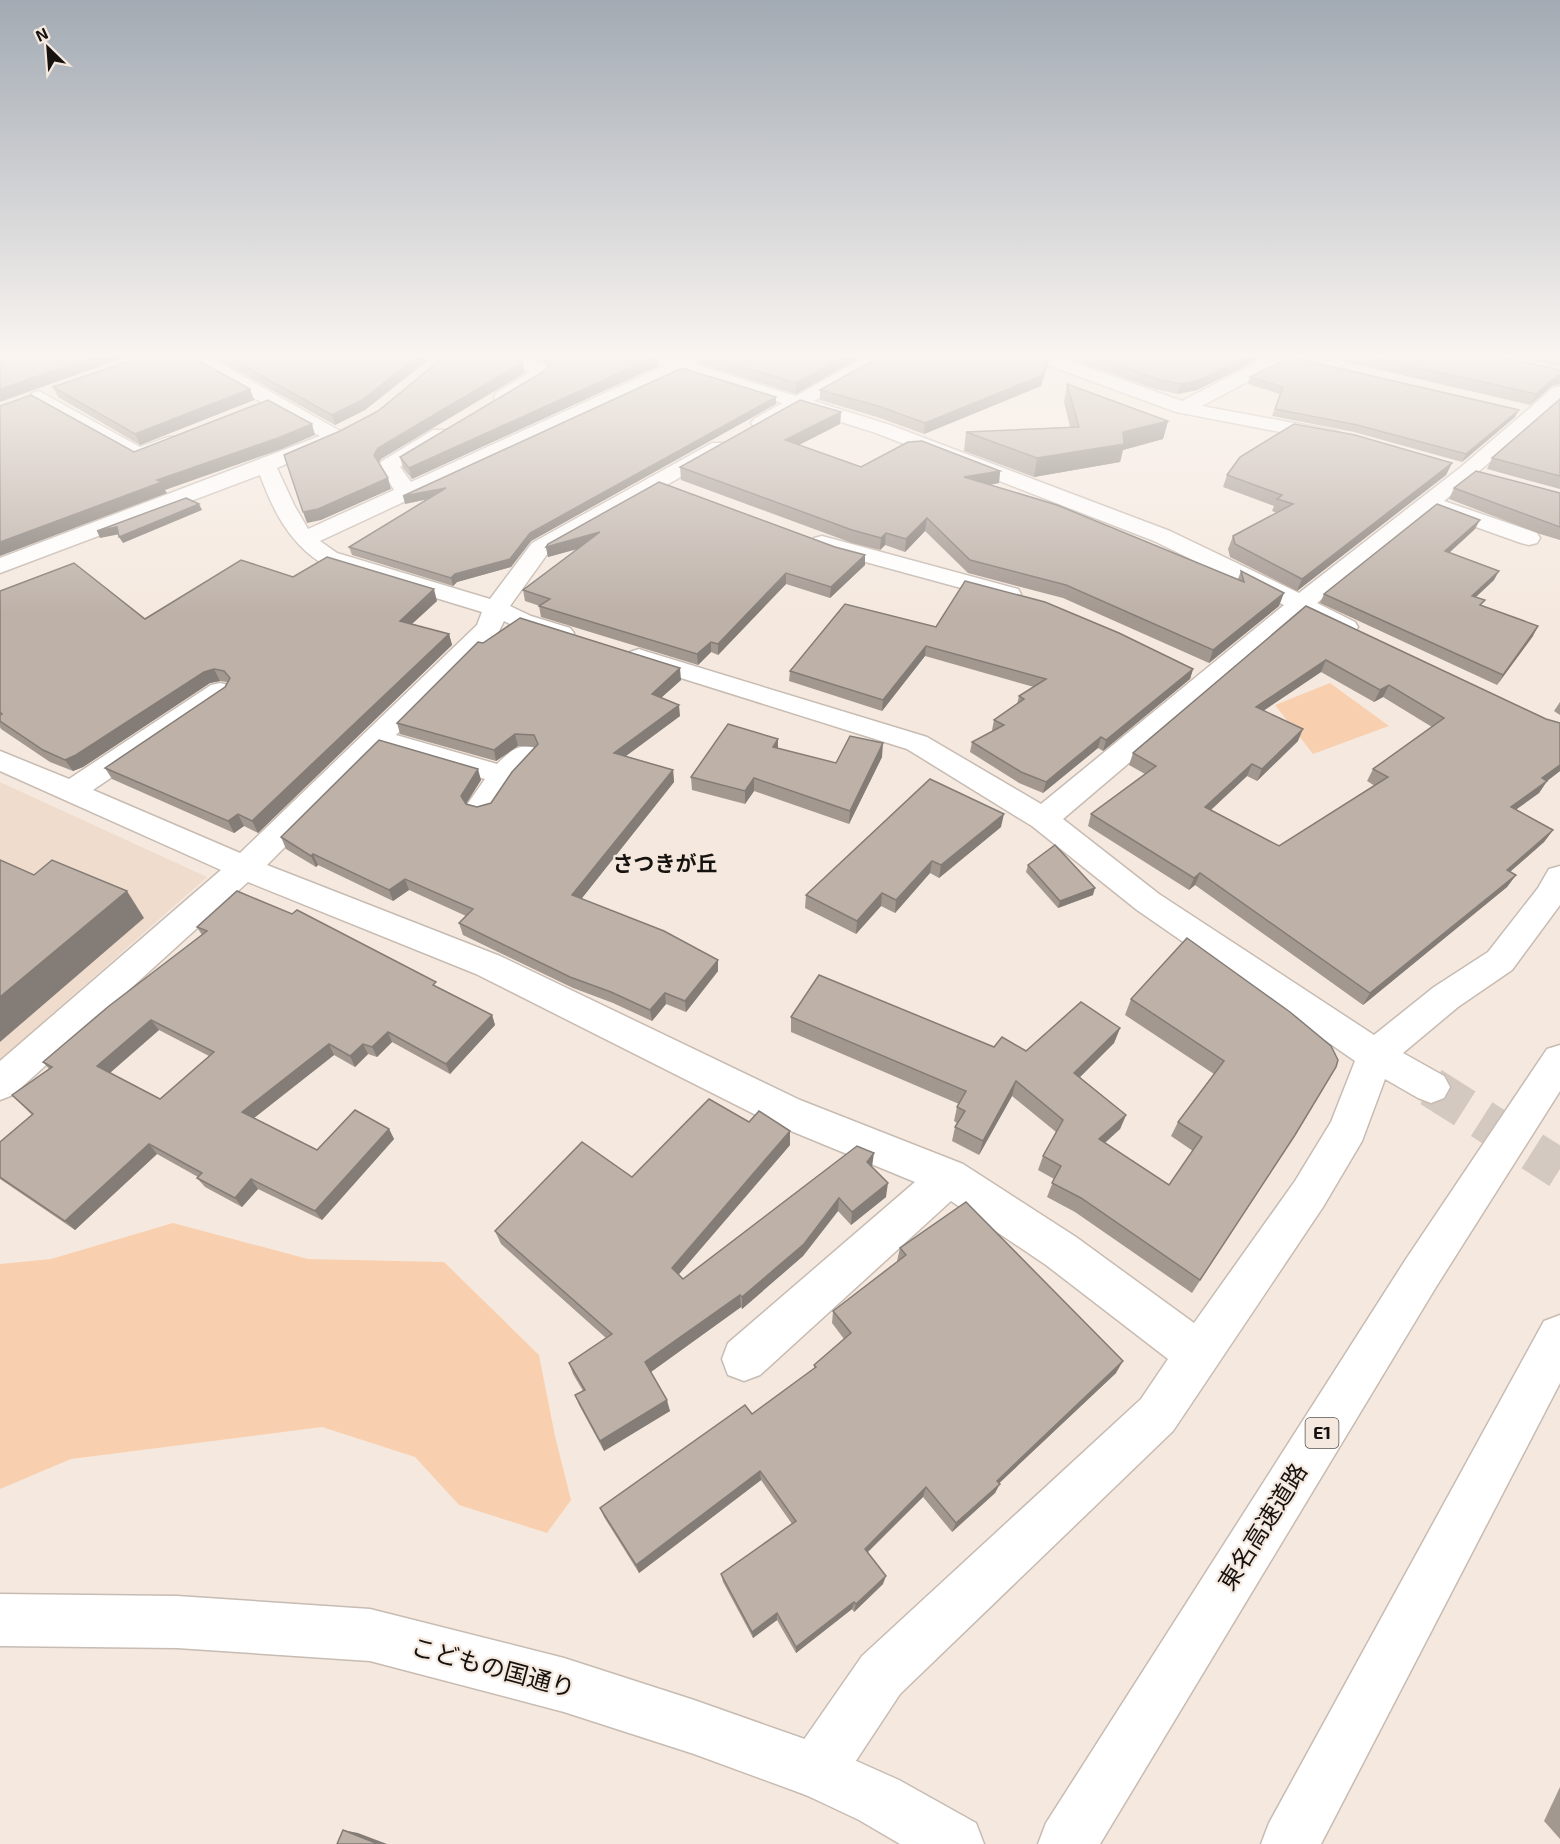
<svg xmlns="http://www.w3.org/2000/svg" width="1560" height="1844" font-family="'Exo 2','Noto Sans JP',sans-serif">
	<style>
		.built { fill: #efdccd }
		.green { fill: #f9d0af }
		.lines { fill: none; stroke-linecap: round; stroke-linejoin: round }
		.minor-tunnel { stroke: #d4c9c0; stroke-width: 40; stroke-dasharray: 40 20; stroke-linecap: butt }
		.minor-casing { stroke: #c7bbb2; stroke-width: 3 }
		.major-casing { stroke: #c7bbb2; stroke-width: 3 }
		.highway-casing { stroke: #c7bbb2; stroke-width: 3 }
		.minor { fill: #fff; fill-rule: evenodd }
		.major { fill: #fff; fill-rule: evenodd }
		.highway { fill: #fff; fill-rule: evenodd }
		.wall { fill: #a39890; fill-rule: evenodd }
		.shaded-wall { fill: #847c76 }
		.building { fill: #bdb1a8; stroke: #847c76; stroke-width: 1.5; fill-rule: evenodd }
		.labels { text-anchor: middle; stroke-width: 4.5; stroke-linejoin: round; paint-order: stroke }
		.shield { fill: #f5e9df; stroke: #59524d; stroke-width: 1.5 }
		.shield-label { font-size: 18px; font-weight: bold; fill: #16120f }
		.neighbourhood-label { font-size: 21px; font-weight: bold; fill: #16120f; stroke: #f5e9df }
		.near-street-label { font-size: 24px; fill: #16120f; stroke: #f5e9df }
	</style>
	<rect width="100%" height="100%" fill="#f5e9df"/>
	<polygon class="built" points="0,782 207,877 0,1060"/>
	<g class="green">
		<polygon points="1330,683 1389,726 1313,754 1275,705"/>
		<polygon points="173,1223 308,1259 444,1262 539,1355 555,1436 571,1500 547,1533 459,1505 415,1457 322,1427 71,1459 0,1489 0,1264 51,1259"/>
	</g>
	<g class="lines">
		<polyline class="minor-tunnel" points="1431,1087 1560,1169"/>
		<g class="minor-casing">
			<g id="minor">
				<polygon points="111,356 131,356 139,363 136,367 124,367"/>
				<path d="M185,356H207L342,432L345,436L342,440L277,468L294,505L308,529L394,490L379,465L382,461L433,430H447L450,434L447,438L400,467L411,482L664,366L644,360L641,356C654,356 665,357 677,359C683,359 689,355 696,357L699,361L696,365L796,396L867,356H889L886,360L814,401L890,425L1170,531L1299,593L1461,467L1553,388L1560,386V402L1444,501L1537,533L1540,538L1537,543L1529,545L1521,543L1431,511L1317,603L1355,622L1358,627L1355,632C1336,637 1319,623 1303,615L1063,819L1159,894L1374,1035L1434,987L1488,952L1538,888L1549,869L1560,866V905L1512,970L1458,1007L1403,1053L1444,1076L1450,1087L1444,1098L1431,1103L1418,1098L1385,1079L1362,1141L1323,1207L1173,1431L900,1694L836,1791L816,1799L796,1791L788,1771L796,1751L862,1656L1141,1399L1168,1359L1046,1265L951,1201L760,1375L744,1381L728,1375L722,1359L728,1343L915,1182L774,1124L476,974L248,882L13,1095L0,1100V1061L221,870L0,771V751L69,779L211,685L220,683L229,685L233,691L229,697L93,790L240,853L477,625L482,612L321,563C288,541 273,510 260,475L0,573V558L320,436L188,360ZM682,372L782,403L754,419L751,423L754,427H768L800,409L876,433L1154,541L1284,605L1041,804L927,737L648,652L639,649L630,652L626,657L630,662L907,749L1032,826L1137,910L1355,1061L1331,1122L1295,1181L1194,1323L1076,1237L963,1164L800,1100L500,956L267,865L382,749L485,779L466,806L470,813L481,816L492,813L513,782L539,754L535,748C517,743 510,752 497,764L396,735L498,633L504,621C521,630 551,643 570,638L574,633L570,628L531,616L510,606L548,553L726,451L729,447L726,443H712L532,543L490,599L337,553L320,541Z"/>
				<polygon points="494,356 519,356 545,365 549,374 510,401 496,401 494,397 496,393 531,372 497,360"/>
				<polygon points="1031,356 1056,356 1182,401 1269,356 1291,356 1288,360 1202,406 1332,430 1339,432 1342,436 1339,440 1332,442 1176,412 1034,360"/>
				<polygon points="1332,356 1351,356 1336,371 1324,371 1321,367"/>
				<polygon points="39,391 140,447 168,437 182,437 185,441 182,445 146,459 132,459 32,401 30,397 32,393"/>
				<polygon points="822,536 1018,589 1021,594 1018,599 1009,601 814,548 811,543 814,538"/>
			</g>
		</g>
		<g class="major-casing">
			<polygon id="major" points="0,1594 177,1596 370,1609 564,1658 694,1700 816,1743 899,1780 976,1823 984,1844 900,1844 859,1820 806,1795 694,1754 564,1712 370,1661 177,1648 0,1646"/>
		</g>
		<g class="highway-casing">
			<g id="highway">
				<polygon points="1560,1045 1560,1091 1436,1287 1100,1844 1038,1844 1046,1823 1406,1259 1547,1049"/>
				<polygon points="1560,1315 1560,1383 1321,1844 1261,1844 1269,1823 1544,1321"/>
			</g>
		</g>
		<use href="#minor" class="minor"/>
		<use href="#major" class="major"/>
		<use href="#highway" class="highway"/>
	</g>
	<g class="wall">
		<polygon points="211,356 433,356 365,410 335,425"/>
		<polygon points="525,356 655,356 658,366 412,479 403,468 400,457 546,370 548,367 546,363"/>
		<polygon points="697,356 863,356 796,394 700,364 699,358"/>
		<polygon points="1062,356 1265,356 1197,390 1178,394 1155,389"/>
		<polygon points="1320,356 1496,356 1552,386 1530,405"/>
		<polygon points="1513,356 1560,356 1560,367"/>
		<polygon points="1047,367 1041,386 924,434 877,417 820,400 820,390"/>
		<polygon points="1250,377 1515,417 1462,462 1354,432 1272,416 1280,394 1248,384"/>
		<polygon points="1067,384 1168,421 1163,439 1123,450 1120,462 1034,477 964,451 966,432 1070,427 1064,402"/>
		<polygon points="53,387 250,389 254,400 140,445 58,397"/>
		<polygon points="1560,399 1560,489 1487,469 1492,458"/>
		<polygon points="776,404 531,541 511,567 457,582 453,586 352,555 349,547 427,499 405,504"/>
		<polygon points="841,412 840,424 799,445 861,467 1000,471 999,483 990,485 1238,579 1241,571 1279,606 1209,663 1063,598 968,573 925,531 905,552 885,545 880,550 852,543 681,480 680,467"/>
		<polygon points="1452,463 1446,475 1297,591 1230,557 1228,549 1233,536 1277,513 1272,511 1274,506 1223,487 1227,475"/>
		<polygon points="1454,488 1560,493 1560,540 1540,534 1449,499"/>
		<polygon points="1475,529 1449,553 1494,580 1476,597 1482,606 1533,636 1497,685 1320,603 1324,594"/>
		<polygon points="546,547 835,547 865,555 865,565 830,598 786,584 718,655 711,652 698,665 541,617 539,606 540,606 525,601 523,590 578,549 548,557"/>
		<polygon points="293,577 437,601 412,624 449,634 452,645 258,833 244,826 234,833 112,779 105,768 225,687 227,682 220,681 210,683 83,767 73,771 50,762 1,729 0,727 0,591 145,619"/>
		<path d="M1306,606L1546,719L1560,723V771L1547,781L1539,793L1515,810L1553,830L1544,842L1510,872L1516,875L1507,887L1363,1005L1195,885L1189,890L1088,826L1091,814L1145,774L1129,765L1133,753ZM1321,672L1374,702L1383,697L1432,727L1373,769L1367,781L1375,786L1279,846L1211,810L1247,776L1257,781L1298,741L1263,711Z"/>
		<polygon points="936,627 1193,669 1190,679 1103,751 1098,748 1043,793 1019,783 970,752 972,742 993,731 992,730 994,720 1017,704 1019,696 1034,687 925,656 882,711 789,681 790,671"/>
		<polygon points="681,680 661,698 680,716 626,756 673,770 674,782 581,899 718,971 686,1012 666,1004 652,1021 613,1003 573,988 463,935 459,923 466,916 409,890 393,901 318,865 316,867 286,849 281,837 481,780 466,804 477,807 491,803 536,747 518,746 496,761 400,734 397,723"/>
		<polygon points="1560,702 1560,715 1554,711"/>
		<polygon points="778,739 778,749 836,763 882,757 849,824 754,791 745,804 692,790 691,777"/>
		<polygon points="1001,827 939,878 930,873 895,913 881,906 856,934 805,908 806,895"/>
		<polygon points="1028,865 1093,895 1058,908 1026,872"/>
		<path d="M197,927L438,987L492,1015L495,1025L450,1074L392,1042L377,1057L368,1054L355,1067L334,1055L254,1118L317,1150L389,1129L394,1139L322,1220L258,1189L242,1207L205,1187L197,1178L198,1177L157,1154L75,1230L0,1179V1142L32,1115L12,1095L49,1069L43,1062L202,935ZM159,1030L209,1056L160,1099L110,1073Z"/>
		<polygon points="1187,938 1295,1135 1192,1293 1075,1212 1047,1197 1054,1179 1038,1170 1043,1156 1056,1132 1012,1096 979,1155 952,1141 955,1127 957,1123 954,1121 957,1107 959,1104 791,1032 791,1017 1026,1051 1120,1028 1114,1043 1080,1077 1126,1115 1120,1129 1105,1143 1169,1185 1193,1151 1171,1136 1178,1122 1214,1074 1125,1015 1131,999"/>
		<polygon points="790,1145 678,1275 683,1279 872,1167 886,1197 851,1225 838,1211 803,1256 742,1309 741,1307 651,1372 670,1411 604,1451 579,1405 575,1395 583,1391 573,1374 569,1363 606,1338 501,1244 495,1231 632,1177"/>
		<polygon points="900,1248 1116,1373 999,1483 995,1493 952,1532 923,1497 867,1552 883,1584 854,1612 852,1609 796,1653 777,1620 753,1638 723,1582 721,1574 792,1524 761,1480 639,1573 604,1517 600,1508 752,1414 814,1369 814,1365 844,1339 832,1323 833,1311 898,1262 897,1261"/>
		<polygon points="1560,1787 1560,1839 1544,1821"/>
	</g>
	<g class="shaded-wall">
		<polygon points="96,356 129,356 0,402 0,389"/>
		<polygon points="418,356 433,356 365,410 335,425 332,415"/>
		<polygon points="657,356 658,366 412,479 409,468"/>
		<polygon points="845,356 863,356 796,394 796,383"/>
		<polygon points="1248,356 1265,356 1197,390 1178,394 1181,384"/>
		<polygon points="1049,357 1047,367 1041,386 924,434 925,423"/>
		<polygon points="523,362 525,373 381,459 377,466 374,455 378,448"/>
		<polygon points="1560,375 1560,384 1552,386 1530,405 1536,394 1557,376"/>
		<polygon points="250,389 254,400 140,445 135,434"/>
		<polygon points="776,397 776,404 531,541 511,567 457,582 453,586 451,578 455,574"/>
		<polygon points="1519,410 1515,417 1462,462 1466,454"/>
		<polygon points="841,412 840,424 785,452 785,440"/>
		<polygon points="1168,421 1163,439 1123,450 1120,462 1034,477 1037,458 1123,432"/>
		<polygon points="312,424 315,435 282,449 165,490 167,493 0,556 0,542 157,480"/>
		<polygon points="1452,463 1446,475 1297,591 1302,579"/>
		<polygon points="1000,471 999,483 963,489 964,477"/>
		<polygon points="388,478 391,489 321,520 307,523 303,512"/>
		<polygon points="446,488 448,495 405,504 403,496"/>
		<polygon points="199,504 202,510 123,543 119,537"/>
		<polygon points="927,518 925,531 905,552 906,539"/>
		<polygon points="1480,520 1475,529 1440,561 1445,551"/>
		<polygon points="117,527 120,534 100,538 97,531"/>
		<polygon points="600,532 601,542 548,557 546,547"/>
		<polygon points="886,533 885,545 880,550 881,538"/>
		<polygon points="865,555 865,565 830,598 831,587"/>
		<polygon points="1499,571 1494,580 1467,605 1472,596"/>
		<polygon points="786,573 786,584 718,655 718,644"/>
		<polygon points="434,589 437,601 403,632 400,621"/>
		<polygon points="1284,593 1279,606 1209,663 1213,650"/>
		<polygon points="1538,626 1533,636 1497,685 1503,675"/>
		<polygon points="449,634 452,645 258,833 252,821"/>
		<polygon points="711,642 711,652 698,665 697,654"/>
		<polygon points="926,646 925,656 882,711 883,700"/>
		<polygon points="1326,660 1321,672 1251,719 1256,707"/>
		<polygon points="680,668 681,680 653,705 652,694"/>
		<polygon points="214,669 220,681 210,683 83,767 73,771 65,760 204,672"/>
		<polygon points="1193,669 1190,679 1103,751 1106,740"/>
		<polygon points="1389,685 1383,697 1374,702 1380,690"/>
		<polygon points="679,705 680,716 615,764 614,753"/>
		<polygon points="1303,729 1298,741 1257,781 1262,769"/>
		<polygon points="515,734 518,746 496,761 494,750"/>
		<polygon points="1101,737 1098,748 1043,793 1046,782"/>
		<polygon points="778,739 778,752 773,747"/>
		<polygon points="883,743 882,757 849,824 850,811"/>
		<polygon points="1252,764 1247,776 1201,819 1205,807"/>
		<polygon points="1560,765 1560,771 1547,781 1539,793 1503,819 1511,807 1542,778"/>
		<polygon points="478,769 481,780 464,807 461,796"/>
		<polygon points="673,770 674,782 575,907 572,895"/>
		<polygon points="754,778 754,791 745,804 745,791"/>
		<polygon points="238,814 244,826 234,833 228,821"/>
		<polygon points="1004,814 1001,827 939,878 941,865"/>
		<polygon points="1553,830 1544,842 1498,882 1507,870"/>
		<polygon points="313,854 318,865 316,867 311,856"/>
		<polygon points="932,861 930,873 895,913 896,900"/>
		<polygon points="1200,873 1195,885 1189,890 1194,878"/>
		<polygon points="1516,875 1507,887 1363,1005 1370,993"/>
		<polygon points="405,879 409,890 393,901 389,890"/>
		<polygon points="1095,888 1093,895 1058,908 1060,901"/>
		<polygon points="127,891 144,918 0,1042 0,997"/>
		<polygon points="882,893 881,906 856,934 857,921"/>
		<polygon points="718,960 718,971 686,1012 685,1001"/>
		<polygon points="665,993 666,1004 652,1021 650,1010"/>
		<polygon points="492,1015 495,1025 450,1074 446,1064"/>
		<polygon points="151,1020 159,1030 105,1077 97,1066"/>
		<polygon points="1120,1028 1114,1043 1069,1088 1074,1073"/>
		<polygon points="388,1032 392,1042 377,1057 372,1047"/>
		<polygon points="329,1044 334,1055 249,1122 242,1112"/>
		<polygon points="363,1044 368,1054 355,1067 350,1056"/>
		<polygon points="1016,1081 1012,1096 979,1155 983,1141"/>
		<polygon points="1126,1115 1120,1129 1093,1153 1099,1139"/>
		<polygon points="389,1129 394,1139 322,1220 315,1211"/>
		<polygon points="790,1131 790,1145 674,1280 672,1268"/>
		<polygon points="149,1144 157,1154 75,1230 65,1221"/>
		<polygon points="874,1153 872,1167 867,1162"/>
		<polygon points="251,1179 258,1189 242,1207 235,1198"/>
		<polygon points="888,1183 886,1197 851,1225 852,1212"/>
		<polygon points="839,1198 838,1211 803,1256 742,1309 742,1297"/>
		<polygon points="740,1295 741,1307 648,1374 645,1362"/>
		<polygon points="1123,1361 1116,1373 992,1490 997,1481"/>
		<polygon points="667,1400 670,1411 604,1451 600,1441"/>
		<polygon points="760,1471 761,1480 639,1573 636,1565"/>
		<polygon points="1000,1484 995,1493 952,1532 956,1523"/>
		<polygon points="926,1487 923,1497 863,1557 865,1549"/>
		<polygon points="886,1576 883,1584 854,1612 856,1604"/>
		<polygon points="854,1602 852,1609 796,1653 796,1647"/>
		<polygon points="777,1613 777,1620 753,1638 752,1632"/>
		<polygon points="343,1830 358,1833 387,1844 378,1844"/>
	</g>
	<g class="building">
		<polygon points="0,356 96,356 0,389"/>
		<polygon points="144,356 190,356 250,389 135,434 53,387"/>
		<polygon points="226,356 418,356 362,400 332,415"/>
		<polygon points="445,356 505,356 523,362 378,448 374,455 388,478 318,509 303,512 284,455 340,431 378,411"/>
		<polygon points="545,356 657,356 409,468 400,457 546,370 549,365"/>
		<polygon points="706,356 845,356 796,383"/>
		<polygon points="881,356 1046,356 1049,357 1043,375 925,423 878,406 820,390"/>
		<polygon points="1093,356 1248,356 1200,380 1181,384 1157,379"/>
		<polygon points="1367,356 1496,356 1560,370 1560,375 1557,376 1536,394"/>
		<polygon points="1290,357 1519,410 1466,454 1357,425 1275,409 1283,387 1250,377"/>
		<polygon points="682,368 776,397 530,533 510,559 455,574 451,578 349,547 446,488 403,496"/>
		<polygon points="1067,384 1168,421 1123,432 1124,444 1037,458 966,432 1079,427"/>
		<polygon points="31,395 134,452 268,400 312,424 278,438 157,480 162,482 0,542 0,406"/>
		<polygon points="1560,399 1560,476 1492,458"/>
		<polygon points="800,400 841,412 785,440 861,467 908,442 922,441 1000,471 964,477 1057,505 1244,582 1241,571 1284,593 1213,650 1066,585 970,560 927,518 906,539 886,533 881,538 852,530 680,467"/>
		<polygon points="1294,424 1355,435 1452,463 1302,579 1235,544 1233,536 1293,504 1277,499 1282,495 1227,475 1240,457"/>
		<polygon points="1476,471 1560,493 1560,527 1454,488"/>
		<polygon points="659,482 835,547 865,555 831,587 786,573 718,644 711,642 697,654 539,606 550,599 523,590 600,532 546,547 548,544"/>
		<polygon points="186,498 199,504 119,537 117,527 97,531"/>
		<polygon points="1437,504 1480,520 1445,551 1499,571 1472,596 1485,600 1480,605 1538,626 1503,675 1324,594"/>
		<polygon points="327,557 434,589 400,621 449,634 252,821 238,814 228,821 105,768 225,687 230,678 224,671 214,669 204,672 76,755 65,760 43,750 0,721 0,715 2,714 0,712 0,591 74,563 145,619 241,560 293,577"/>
		<polygon points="965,581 1045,602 1119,633 1193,669 1106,740 1101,737 1046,782 1021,772 972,742 1004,725 994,720 1024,699 1019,696 1046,679 926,646 883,700 790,671 845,604 936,627"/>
		<path d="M1306,606L1546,719L1560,723V765L1542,778L1547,781L1511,807L1553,830L1507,870L1516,875L1370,993L1200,873L1194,878L1091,814L1156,766L1133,753ZM1326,660L1380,690L1389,685L1444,718L1373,769L1388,777L1279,846L1205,807L1252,764L1262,769L1303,729L1256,707Z"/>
		<polygon points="520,618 680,668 652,694 679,705 614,753 673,770 572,895 664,931 718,960 685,1001 665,993 650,1010 611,992 570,977 459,923 473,909 405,879 389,890 313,854 311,856 281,837 379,740 478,769 461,796 466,804 477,807 491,803 512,772 538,744 534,735 515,734 494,750 397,723 478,642 483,643"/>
		<polygon points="728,724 778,739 773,747 836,763 850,736 883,743 850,811 754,778 745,791 691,777"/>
		<polygon points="930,779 1004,814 941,865 932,861 896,900 882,893 857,921 806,895"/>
		<polygon points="1055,845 1095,888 1060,901 1028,865"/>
		<polygon points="0,860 34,875 52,860 127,891 0,997"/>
		<path d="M237,891L292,914L297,910L436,982L433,985L492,1015L446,1064L388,1032L372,1047L363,1044L350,1056L329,1044L242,1112L317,1150L355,1110L389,1129L315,1211L251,1179L235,1198L197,1178L202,1173L149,1144L65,1221L0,1177V1142L33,1114L12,1095L52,1067L43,1062L109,1006L207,931L197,927ZM151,1020L214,1052L160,1099L97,1066Z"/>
		<polygon points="1187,938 1290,1012 1331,1046 1338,1060 1336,1067 1295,1135 1200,1280 1081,1198 1052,1183 1061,1166 1043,1156 1063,1120 1016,1081 983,1141 955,1127 965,1111 957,1107 966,1091 791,1017 819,975 994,1047 1002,1037 1026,1051 1081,1002 1120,1028 1074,1073 1126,1115 1099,1139 1169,1185 1202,1137 1178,1122 1224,1061 1131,999"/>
		<polygon points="709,1099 749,1122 759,1111 790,1131 672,1268 683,1279 857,1146 874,1153 867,1162 888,1183 852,1212 839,1198 804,1244 742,1297 740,1295 645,1362 667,1400 600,1441 575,1395 585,1390 569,1363 612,1334 495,1231 582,1142 632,1177"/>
		<polygon points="966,1202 1123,1361 997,1481 1000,1484 956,1523 926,1487 865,1549 886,1576 856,1604 854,1602 796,1647 777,1613 752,1632 721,1574 796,1521 760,1471 636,1565 600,1508 745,1405 752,1414 816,1367 814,1365 851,1333 833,1311 906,1255 900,1248"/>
		<polygon points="343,1830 378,1844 337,1844"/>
	</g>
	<linearGradient id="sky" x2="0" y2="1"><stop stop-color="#a2aab3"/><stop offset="0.58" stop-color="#faf5f1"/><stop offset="1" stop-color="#faf5f1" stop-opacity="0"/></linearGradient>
	<rect width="1560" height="614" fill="url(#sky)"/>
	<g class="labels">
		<rect class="shield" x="1305.5" y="1418" width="33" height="30" rx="4.5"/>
		<g class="shield-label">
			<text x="1322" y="1439">E1</text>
		</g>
		<g class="neighbourhood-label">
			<text x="665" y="871">さつきが丘</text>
		</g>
		<g class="near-street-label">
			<text transform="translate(1263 1527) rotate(-58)" y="8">東名高速道路</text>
			<text transform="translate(493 1668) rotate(15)" y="8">こどもの国通り</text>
		</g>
	</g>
	<g transform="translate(48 48) rotate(335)" stroke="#f5e9df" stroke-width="4.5" paint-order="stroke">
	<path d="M0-4.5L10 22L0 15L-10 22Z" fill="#16120f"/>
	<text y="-9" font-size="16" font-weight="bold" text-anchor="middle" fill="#16120f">N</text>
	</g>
</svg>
